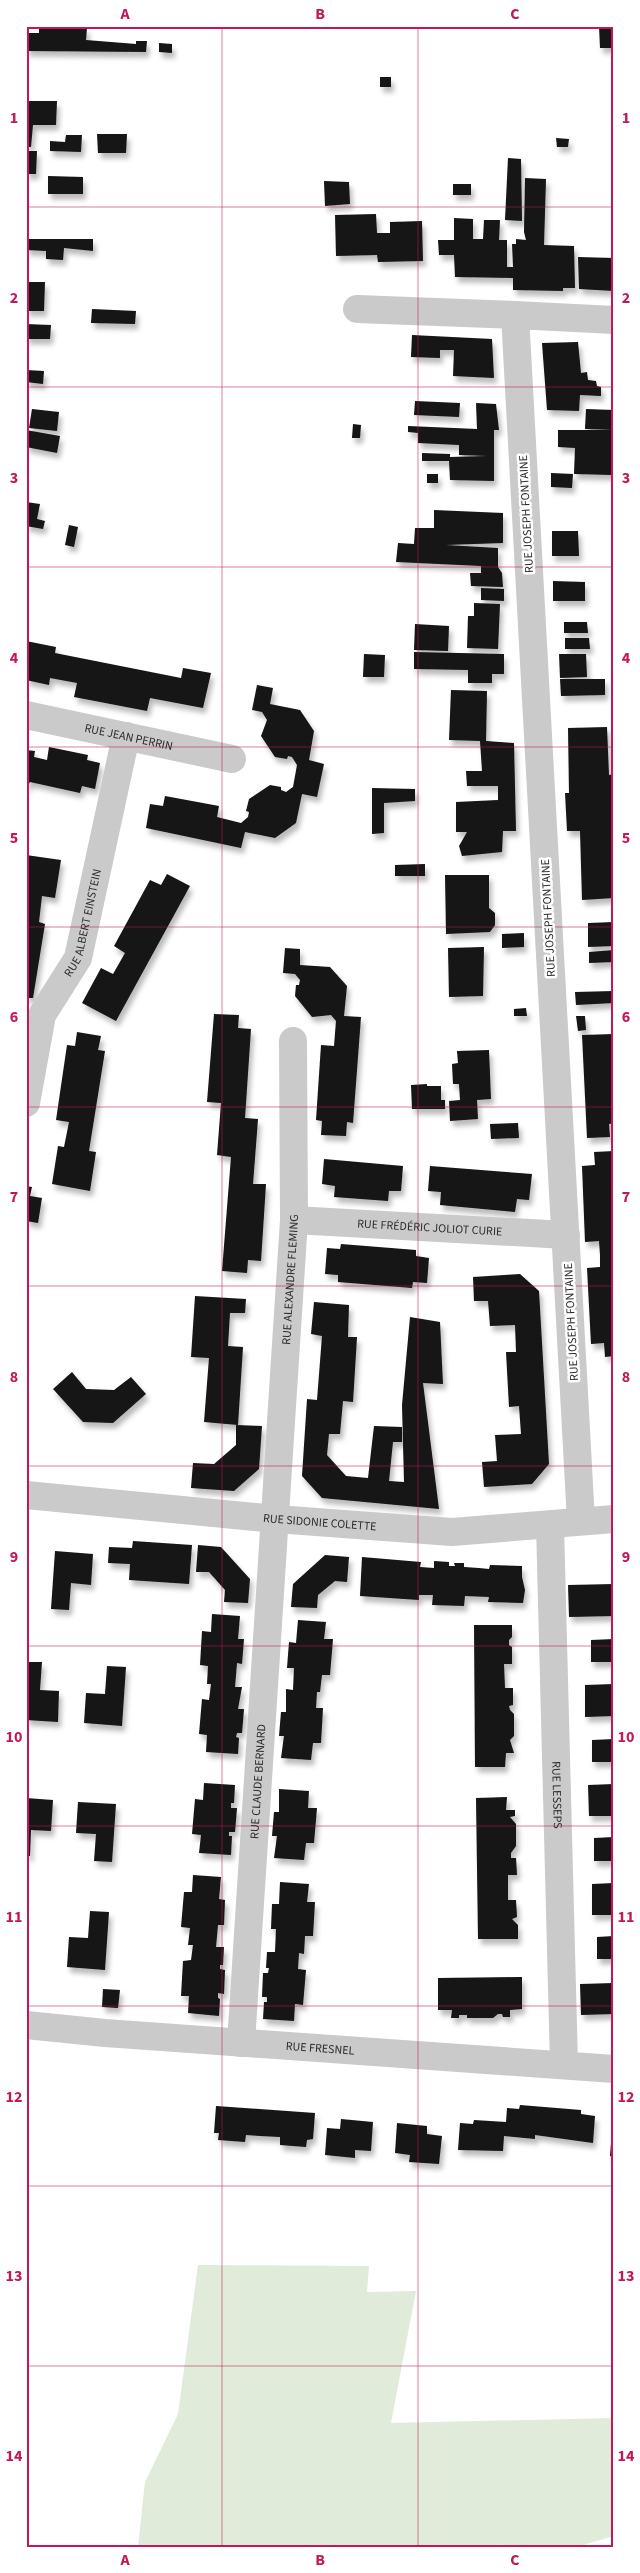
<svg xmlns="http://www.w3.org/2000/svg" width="640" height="2573" font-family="'Source Sans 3',sans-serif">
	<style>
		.green { fill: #e1ebd9 }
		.building { fill: #141414; filter: url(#shadow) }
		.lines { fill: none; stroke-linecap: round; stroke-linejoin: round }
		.minor { stroke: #cacaca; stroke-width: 28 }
		.grid { fill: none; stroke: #c2185b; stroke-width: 1; stroke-opacity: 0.55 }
		.labels { text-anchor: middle; stroke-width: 5; stroke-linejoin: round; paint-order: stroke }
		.street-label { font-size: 12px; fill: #2d2d2d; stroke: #fff }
		.neatline { fill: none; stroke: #c2185b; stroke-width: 2 }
		.grid-label { font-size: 16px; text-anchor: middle; font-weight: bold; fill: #c2185b }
	</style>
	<defs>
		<filter id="shadow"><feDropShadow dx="3" dy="5.5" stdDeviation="2.5" flood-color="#0004"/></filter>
	</defs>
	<rect width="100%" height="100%" fill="#fff"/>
	<polygon class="green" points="198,2265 369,2266 367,2292 416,2291 391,2423 614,2418 614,2536 576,2547 138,2547 145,2482 178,2414"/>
	<g class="building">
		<polygon points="599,26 611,26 612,48 600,48"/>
		<polygon points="39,28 87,28 86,40 136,44 136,41 147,41 146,52 26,51 26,33 39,33"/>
		<polygon points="159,43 172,44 172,53 159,52"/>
		<rect x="380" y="77" width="11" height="10"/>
		<polygon points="26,101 57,101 56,125 33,125 31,147 26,147"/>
		<polygon points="97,134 127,134 126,153 98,153"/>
		<polygon points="66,135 82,135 81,152 50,151 50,141 65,142"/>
		<polygon points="556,138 569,139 568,147 557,147"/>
		<polygon points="26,151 37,151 36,174 26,174"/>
		<polygon points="508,158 521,159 522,221 505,220"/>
		<polygon points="48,176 83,177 83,194 48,194"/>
		<polygon points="525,178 546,179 544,245 574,246 575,288 563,288 563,291 513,290 513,278 455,277 454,255 439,255 438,240 454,240 454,218 473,219 473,239 483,239 484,220 500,220 499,240 507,240 507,267 513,267 512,244 516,244 516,239 526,240 524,232"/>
		<polygon points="324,181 349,182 350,204 325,206"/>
		<rect x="453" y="184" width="18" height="11"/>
		<polygon points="376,214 377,233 390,233 390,222 422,221 423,261 378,262 377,255 336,256 335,215"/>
		<polygon points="26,239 93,239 93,251 64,248 63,260 46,259 46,251 26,250"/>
		<polygon points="578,257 614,258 614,291 579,289"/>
		<polygon points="26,282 45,282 44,311 26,311"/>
		<polygon points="92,309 136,311 135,324 91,323"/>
		<polygon points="26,324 51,325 50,339 26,339"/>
		<polygon points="412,335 492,339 494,378 453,376 454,350 440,350 440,358 411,357"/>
		<polygon points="578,342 581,373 587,372 588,380 596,381 597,386 601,387 601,396 580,395 579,411 547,410 542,343"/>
		<polygon points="26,370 44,371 43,384 26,382"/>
		<polygon points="415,401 460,403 459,417 414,415"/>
		<polygon points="476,403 496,404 499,430 494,430 494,481 450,480 449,461 422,461 422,453 450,454 450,457 487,456 459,455 459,445 418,443 418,433 408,432 408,426 477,429"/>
		<polygon points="32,409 59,412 57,431 29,428"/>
		<polygon points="586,409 614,410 614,430 585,429"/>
		<polygon points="353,424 361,425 360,438 352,438"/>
		<polygon points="26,430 60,436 57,453 26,447"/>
		<polygon points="558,430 614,430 612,475 574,474 575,448 558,447"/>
		<polygon points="551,473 573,474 572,488 551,487"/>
		<rect x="427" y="474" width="11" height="9"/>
		<polygon points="26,502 40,504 37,519 45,521 43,529 26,526"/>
		<polygon points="434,510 503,513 503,543 446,545 498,548 498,567 502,573 503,587 471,586 470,573 481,573 481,566 396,562 398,543 414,544 415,528 434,528"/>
		<polygon points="69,525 78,527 74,547 65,545"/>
		<polygon points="552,531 578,531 579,556 552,556"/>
		<polygon points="553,581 585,582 585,601 553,601"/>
		<polygon points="481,588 504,589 504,601 481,600"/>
		<polygon points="474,603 500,604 498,649 467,648 468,616 474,616"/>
		<polygon points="564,622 587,622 588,633 564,633"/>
		<polygon points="415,624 449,626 448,651 414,650"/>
		<polygon points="565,638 589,638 590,649 565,649"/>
		<polygon points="26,641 56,647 55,653 181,678 183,668 211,673 203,708 150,698 147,711 74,697 77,683 50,678 49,685 26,680"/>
		<polygon points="414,652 504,654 504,674 492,674 492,683 468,683 468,670 414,669"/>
		<polygon points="364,654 385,655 384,677 363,677"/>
		<polygon points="559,654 586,654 587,677 560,678"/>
		<polygon points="560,679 605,679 605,695 561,696"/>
		<polygon points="257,685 273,688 270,704 300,710 314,731 309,760 324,764 317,797 302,794 296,823 275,838 245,832 241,848 146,828 150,804 163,806 165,796 219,806 217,817 241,823 248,817 249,812 246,811 249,799 270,785 281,787 281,790 286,792 293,787 297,765 292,757 288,756 287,759 275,757 261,736 267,720 262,712 252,710"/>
		<polygon points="451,690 487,691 486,741 514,743 516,831 503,831 502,852 462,856 459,846 467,832 456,832 456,802 498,800 498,786 467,786 466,771 482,771 480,741 449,740"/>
		<polygon points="607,727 609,775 614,774 614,898 582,900 580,831 567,831 565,793 569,793 568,728"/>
		<polygon points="49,747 88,755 87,760 100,763 95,789 82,786 80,793 30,782 26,789 26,750 35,751 34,757 47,760"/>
		<polygon points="372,788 415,789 415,801 384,803 384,833 372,834"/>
		<polygon points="26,855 61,860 55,898 42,896 39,922 45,924 33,998 26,998"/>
		<polygon points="425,864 425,876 395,876 395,865"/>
		<polygon points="167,874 190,886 116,1021 82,1003 101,968 113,974 125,953 114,946 150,880 161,885"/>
		<polygon points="445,875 489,875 489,908 495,913 495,925 490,932 446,934"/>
		<polygon points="614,922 614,946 588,947 588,923"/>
		<polygon points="524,933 524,947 502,948 502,934"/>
		<polygon points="484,947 483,996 449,997 448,948"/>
		<polygon points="285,948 300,949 300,965 330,967 347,986 344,1016 361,1017 353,1123 347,1122 346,1136 321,1135 322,1121 316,1120 321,1045 334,1046 336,1021 331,1015 312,1017 295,996 296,985 299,985 300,980 295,974 283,973"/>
		<polygon points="614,950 614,962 589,963 589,952"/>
		<polygon points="614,991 614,1003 576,1005 575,992"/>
		<polygon points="526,1008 527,1016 514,1016 514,1009"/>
		<polygon points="214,1014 239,1015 238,1028 251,1029 245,1118 258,1119 253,1184 266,1184 261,1261 248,1260 247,1273 222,1271 231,1157 217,1155 221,1103 207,1102"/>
		<polygon points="576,1016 585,1016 586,1030 578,1031"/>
		<polygon points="77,1032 101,1036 98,1050 105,1051 89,1151 96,1152 90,1191 52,1184 58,1146 64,1147 69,1122 56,1120 67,1045 75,1046"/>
		<polygon points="614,1034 614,1123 609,1124 610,1137 587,1138 582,1035"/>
		<polygon points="489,1050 491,1099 477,1100 478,1119 450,1121 449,1101 460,1100 459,1084 453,1084 452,1064 458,1063 457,1051"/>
		<polygon points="427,1084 427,1086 441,1086 441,1100 445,1100 445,1109 412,1109 411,1085"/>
		<polygon points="518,1123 519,1138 491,1139 490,1124"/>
		<polygon points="614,1151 614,1356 605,1357 604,1343 591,1344 587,1268 600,1267 600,1255 599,1241 585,1242 582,1166 595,1165 594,1152"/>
		<polygon points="324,1159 403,1166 401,1191 389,1191 388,1201 334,1197 335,1186 322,1184"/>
		<polygon points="430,1166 532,1174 529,1200 517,1199 515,1212 440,1205 441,1192 428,1191"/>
		<polygon points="26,1186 32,1187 30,1196 42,1198 38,1223 26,1221"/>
		<polygon points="341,1244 416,1250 416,1256 429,1258 427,1283 413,1282 412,1288 338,1282 338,1275 325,1274 327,1248 340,1249"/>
		<polygon points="520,1274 539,1291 549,1464 532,1484 484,1487 482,1462 497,1461 495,1435 521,1434 519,1406 509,1407 506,1352 516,1352 515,1325 490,1326 488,1301 474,1301 473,1277"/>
		<polygon points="195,1296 246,1299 245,1313 230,1313 228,1346 243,1347 238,1425 204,1422 209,1358 191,1357"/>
		<polygon points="314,1302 349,1305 348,1337 357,1337 353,1402 343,1401 340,1434 329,1434 327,1455 346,1476 368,1478 374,1426 402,1427 402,1442 393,1442 389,1481 404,1482 402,1405 410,1317 440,1322 443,1384 423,1383 439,1509 322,1498 302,1476 307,1399 317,1400 322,1336 311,1334"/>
		<polygon points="72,1372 86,1389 114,1390 131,1377 146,1394 113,1423 83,1422 53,1389"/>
		<polygon points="236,1425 262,1426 259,1469 234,1491 191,1488 193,1463 214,1464 236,1445"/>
		<polygon points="133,1541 192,1545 189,1584 129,1580 130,1564 108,1563 109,1547 132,1548"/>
		<polygon points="198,1545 221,1547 250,1579 248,1603 224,1602 225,1590 209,1572 196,1572"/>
		<polygon points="55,1551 93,1554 91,1585 71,1583 69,1610 51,1609"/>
		<polygon points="325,1555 349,1557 347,1582 335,1581 318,1595 317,1608 291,1607 293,1584"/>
		<polygon points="362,1557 421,1562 420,1567 434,1568 434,1561 449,1562 449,1566 455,1566 454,1563 464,1563 464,1567 479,1568 489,1569 490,1565 522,1566 522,1577 525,1590 523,1603 488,1602 489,1597 465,1596 464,1606 432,1605 433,1595 419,1595 419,1600 360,1596"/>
		<polygon points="614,1584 614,1616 569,1617 568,1585"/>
		<polygon points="212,1614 240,1616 238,1639 244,1639 242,1664 237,1663 235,1687 242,1687 238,1709 244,1709 242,1733 237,1733 236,1737 239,1738 238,1754 206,1752 207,1735 199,1734 202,1699 209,1700 211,1684 207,1684 208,1666 200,1665 202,1631 211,1632"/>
		<polygon points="298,1620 326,1622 324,1639 333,1639 330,1675 322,1675 320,1692 317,1692 316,1708 323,1708 321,1743 313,1743 311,1760 281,1758 284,1736 279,1736 281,1712 286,1712 286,1689 293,1690 294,1668 287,1668 289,1642 296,1643"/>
		<polygon points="474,1625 512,1625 512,1637 509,1640 509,1645 512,1647 512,1664 504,1664 505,1688 513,1688 513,1705 509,1706 510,1710 514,1714 514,1736 510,1740 514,1753 506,1753 505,1767 475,1767"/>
		<polygon points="614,1639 614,1662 591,1662 591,1640"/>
		<polygon points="26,1662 42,1662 40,1690 59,1691 58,1722 26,1720"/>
		<polygon points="107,1666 126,1667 122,1726 84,1723 86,1693 105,1694"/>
		<polygon points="614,1684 614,1716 585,1717 585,1685"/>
		<polygon points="614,1739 614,1762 592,1762 592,1740"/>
		<polygon points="204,1783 235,1785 234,1803 231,1803 231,1808 237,1808 235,1832 229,1832 229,1836 232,1836 231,1855 199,1853 201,1835 192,1834 195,1799 203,1800"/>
		<polygon points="614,1784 614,1816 589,1816 588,1785"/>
		<polygon points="279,1789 309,1791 308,1808 317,1808 314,1843 306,1843 304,1860 274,1858 277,1836 272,1836 274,1812 279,1812"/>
		<polygon points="507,1797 506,1810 515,1810 515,1816 510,1817 516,1824 516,1846 511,1853 511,1858 516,1858 517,1875 508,1875 508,1900 516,1900 517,1917 512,1919 518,1925 518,1939 478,1939 476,1798"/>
		<polygon points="26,1798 53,1800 51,1831 31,1830 30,1856 26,1856"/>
		<polygon points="78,1802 116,1804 112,1862 94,1861 96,1834 76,1833"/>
		<polygon points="614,1837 614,1861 594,1861 594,1838"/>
		<polygon points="193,1875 221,1877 219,1899 225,1900 224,1925 218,1925 216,1947 224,1947 223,1965 220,1965 220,1969 225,1970 224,1994 218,1993 218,1998 220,1999 219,2016 188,2013 189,1996 181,1996 183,1961 191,1960 193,1945 188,1945 190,1928 181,1927 184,1892 192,1892"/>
		<polygon points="280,1882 309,1884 307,1902 315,1902 313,1936 305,1936 304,1954 299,1953 298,1969 306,1970 303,2005 295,2004 294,2021 263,2019 264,2002 267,2002 267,1997 262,1997 263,1973 268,1973 269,1968 266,1968 267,1952 275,1952 276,1929 271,1929 272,1904 279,1904"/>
		<polygon points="614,1883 614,1915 592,1915 592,1884"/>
		<polygon points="90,1911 109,1912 105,1970 67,1967 69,1937 88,1938"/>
		<polygon points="614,1936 614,1959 597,1959 597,1937"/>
		<polygon points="522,1977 522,2009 510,2010 510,2017 503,2017 502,2014 498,2014 493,2018 467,2018 467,2015 459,2015 459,2018 451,2018 452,2010 438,2010 438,1978"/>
		<polygon points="614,1983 614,2014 581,2015 580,1984"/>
		<polygon points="103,1989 120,1990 118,2008 102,2007"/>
		<polygon points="520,2105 581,2110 581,2114 595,2116 593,2143 535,2135 535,2139 504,2136 503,2151 458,2150 460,2123 473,2124 474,2120 506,2122 507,2108 519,2109"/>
		<polygon points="216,2106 315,2113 313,2139 307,2140 306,2147 280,2145 280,2137 260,2136 246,2135 245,2142 218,2140 219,2133 214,2133"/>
		<polygon points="341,2119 373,2122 371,2151 355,2150 355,2158 325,2155 327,2128 340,2129"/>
		<polygon points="397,2123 427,2126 427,2134 442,2136 439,2164 409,2162 410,2155 395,2153"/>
		<polygon points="612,2130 614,2130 614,2157 610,2156"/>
	</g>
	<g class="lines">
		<g class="minor">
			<polyline points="357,309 515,315"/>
			<path id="s1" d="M26,715L232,759"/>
			<path id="s2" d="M26,1103L42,1015L78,958L126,736"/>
			<path id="s3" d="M294,1220L566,1235"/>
			<path id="s4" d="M26,1495L276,1519L452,1532L614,1519"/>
			<polyline points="581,1521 515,315 614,320"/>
			<path id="s5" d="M550,1525L564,2065"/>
			<path id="s6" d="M26,2025L105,2033L614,2069"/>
			<path id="s7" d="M241,2043L294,1220L293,1041"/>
		</g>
	</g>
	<path class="grid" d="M222,26V2547M418,26V2547M26,207H614M26,387H614M26,567H614M26,747H614M26,927H614M26,1107H614M26,1286H614M26,1466H614M26,1646H614M26,1826H614M26,2006H614M26,2186H614M26,2366H614"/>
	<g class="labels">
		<g class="street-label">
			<text transform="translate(526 514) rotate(-93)" y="4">RUE JOSEPH FONTAINE</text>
			<text dy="4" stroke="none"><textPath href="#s1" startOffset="105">RUE JEAN PERRIN</textPath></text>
			<text transform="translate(548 918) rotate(-93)" y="4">RUE JOSEPH FONTAINE</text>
			<text dy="4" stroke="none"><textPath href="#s2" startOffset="192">RUE ALBERT EINSTEIN</textPath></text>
			<text dy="4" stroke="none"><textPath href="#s3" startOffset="136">RUE FRÉDÉRIC JOLIOT CURIE</textPath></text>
			<text dy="4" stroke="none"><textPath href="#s7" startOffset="765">RUE ALEXANDRE FLEMING</textPath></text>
			<text transform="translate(571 1322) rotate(-93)" y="4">RUE JOSEPH FONTAINE</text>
			<text dy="4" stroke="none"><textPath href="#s4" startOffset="295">RUE SIDONIE COLETTE</textPath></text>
			<text dy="4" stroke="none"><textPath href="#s7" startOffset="262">RUE CLAUDE BERNARD</textPath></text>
			<text dy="4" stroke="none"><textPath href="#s5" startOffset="270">RUE LESSEPS</textPath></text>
			<text dy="4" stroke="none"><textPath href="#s6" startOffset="295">RUE FRESNEL</textPath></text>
		</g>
	</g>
	<rect width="640" height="2573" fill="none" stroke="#ffffff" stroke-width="55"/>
	<rect x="28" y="28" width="584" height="2518" class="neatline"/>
	<g class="grid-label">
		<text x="125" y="19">A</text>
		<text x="320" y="19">B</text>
		<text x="515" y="19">C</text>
		<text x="14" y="123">1</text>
		<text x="626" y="123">1</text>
		<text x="14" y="303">2</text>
		<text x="626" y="303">2</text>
		<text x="14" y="483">3</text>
		<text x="626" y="483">3</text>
		<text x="14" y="663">4</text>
		<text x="626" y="663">4</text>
		<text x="14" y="843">5</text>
		<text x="626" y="843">5</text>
		<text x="14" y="1022">6</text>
		<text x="626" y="1022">6</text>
		<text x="14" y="1202">7</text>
		<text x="626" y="1202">7</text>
		<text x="14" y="1382">8</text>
		<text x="626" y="1382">8</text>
		<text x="14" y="1562">9</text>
		<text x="626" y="1562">9</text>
		<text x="14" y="1742">10</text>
		<text x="626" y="1742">10</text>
		<text x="14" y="1922">11</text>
		<text x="626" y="1922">11</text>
		<text x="14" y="2102">12</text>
		<text x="626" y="2102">12</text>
		<text x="14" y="2281">13</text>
		<text x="626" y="2281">13</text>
		<text x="14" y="2461">14</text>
		<text x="626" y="2461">14</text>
		<text x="125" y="2565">A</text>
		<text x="320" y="2565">B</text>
		<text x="515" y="2565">C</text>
	</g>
</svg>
